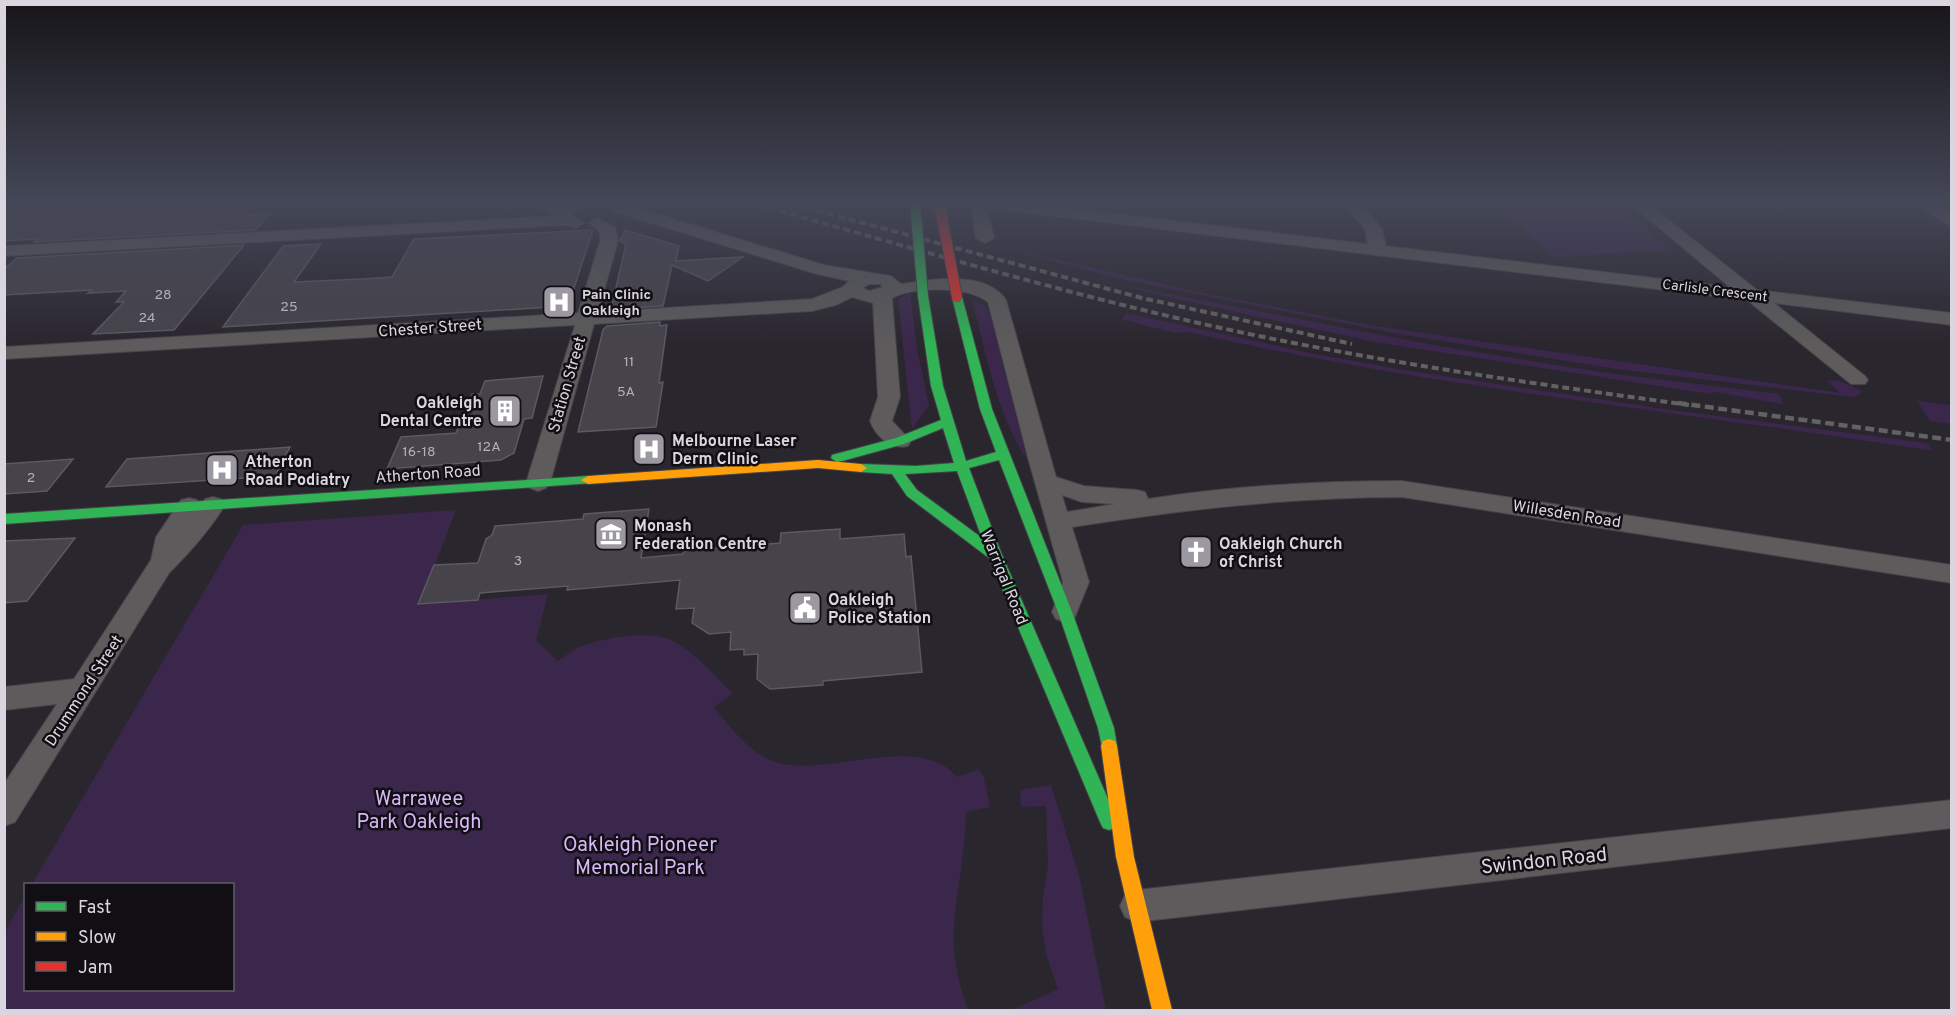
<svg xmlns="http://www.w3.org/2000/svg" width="1956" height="1015" font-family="Overpass,sans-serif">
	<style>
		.green { fill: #3a274b }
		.building { fill: #46434a; stroke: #5c5960; stroke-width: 1.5 }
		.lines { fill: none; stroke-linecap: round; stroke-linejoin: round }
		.street-casing { stroke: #464349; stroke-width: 2 }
		.fast-casing { stroke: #464349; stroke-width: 2 }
		.slow-casing { stroke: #464349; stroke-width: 2 }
		.street { fill: #5d5b5b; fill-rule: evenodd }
		.fast { fill: #30b455; fill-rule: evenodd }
		.slow { fill: #ff9f0a; fill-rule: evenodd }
		.rail-far1 { stroke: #636162; stroke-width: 4; stroke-dasharray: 7 4; stroke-linecap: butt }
		.rail { stroke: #636162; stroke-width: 4.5; stroke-dasharray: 9 4.5; stroke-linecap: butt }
		.fast-bridge-casing { stroke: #464349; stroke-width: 12; stroke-linecap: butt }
		.jam-bridge-casing { stroke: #464349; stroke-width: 12; stroke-linecap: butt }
		.fast-bridge { stroke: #30b455; stroke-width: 10 }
		.jam-bridge { stroke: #e5322d; stroke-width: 10 }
		.labels { text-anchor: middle; stroke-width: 5; stroke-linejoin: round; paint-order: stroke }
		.far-street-label { font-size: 14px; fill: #dad6df; stroke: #110e14 }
		.number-label { font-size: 14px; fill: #b5b1ba }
		.far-poi-label { font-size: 14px; font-weight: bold; fill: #dad6df; stroke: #110e14; text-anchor: start }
		.street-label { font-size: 16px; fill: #dad6df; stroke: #110e14 }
		.poi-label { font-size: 16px; font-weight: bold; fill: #dad6df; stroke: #110e14; text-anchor: start }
		.near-park-label { font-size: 20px; fill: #d8b8f9; stroke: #110e14 }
		.near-street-label { font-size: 20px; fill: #dad6df; stroke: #110e14 }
	</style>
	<rect width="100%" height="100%" fill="#2a262e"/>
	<g class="green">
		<polygon points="1618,206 1671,250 1553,257 1508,213"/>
		<polygon points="989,244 1203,293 1375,326 1840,393 1827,381 1838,380 1862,391 1859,395 1852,397 1616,369 1399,334 1125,280"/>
		<polygon points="971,246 1123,285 1439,346 1600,372 1779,394 1783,404 1714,392 1710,394 1375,342 1176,299"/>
		<polygon points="910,293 917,349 929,405 912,429 898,299"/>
		<path d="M972,299L984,305L990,314L1027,460C996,412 986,354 972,299Z"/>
		<path d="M1126,313L1310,353L1398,369L1671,410L1927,443L1933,451C1685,411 1434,389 1189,332L1174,333L1121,319Z"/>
		<polygon points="1917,401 1951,405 1951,424 1930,421"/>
		<path d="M456,510L420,604L548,594L536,640L558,661C564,657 570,652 577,648C600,638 650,629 673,641C696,653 715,676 733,694L714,707C730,727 743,745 766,758C817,785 916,728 957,777L979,769L984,777L990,807L966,812C966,852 956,889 954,928C952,955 959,985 968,1010H5V932L25,896L26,990H232V884H32L243,525Z"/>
		<polygon points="1051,785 1079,875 1106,1010 1012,1010 1058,989 1047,957 1042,927 1043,896 1048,866 1046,806 1021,807 1020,790"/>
	</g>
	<g class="building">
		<polygon points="4,202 252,202 242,215 270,213 256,230 34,242 37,239 4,241"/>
		<polygon points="593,230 568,306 223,327 283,246 321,244 294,282 362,279 392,277 414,239"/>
		<polygon points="625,230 679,246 676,261 743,257 708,281 672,265 663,306 611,309 626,244 620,241"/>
		<polygon points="244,245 174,330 93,334 124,302 116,302 126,291 88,293 92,290 4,295 4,269 17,258"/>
		<polygon points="660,322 660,326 667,325 659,383 663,382 656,427 578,432 603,330 607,326"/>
		<polygon points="543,376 532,418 524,419 514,453 501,460 387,469 401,437 456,433 472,394 480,394 485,381"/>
		<polygon points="290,447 275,476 106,487 127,459"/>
		<polygon points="73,459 47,491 4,494 4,464"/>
		<polygon points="649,509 641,558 683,554 684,551 780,543 781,533 840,529 840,539 904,534 906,557 911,556 922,672 823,681 823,685 770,689 757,679 758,654 744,655 744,649 730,650 731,632 709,634 692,623 694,608 676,609 680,580 567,590 568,586 480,593 478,600 418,604 434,565 478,563 486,539 492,535 495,526 583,519 584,514"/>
		<polygon points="75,538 27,601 4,603 4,541"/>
	</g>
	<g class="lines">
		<g class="street-casing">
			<g id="street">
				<polygon points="526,202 549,202 560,206 566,202 584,202 571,214 584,223 576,228 566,225 4,256 4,246 554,216"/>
				<polygon points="970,202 1019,202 1368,244 1365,230 1343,202 1360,202 1382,229 1386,246 1730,287 1628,202 1646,202 1757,290 1952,313 1952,325 1774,303 1865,376 1868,380 1865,384 1851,384 1747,300 987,208 994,238 985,243 976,238"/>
				<polygon points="1911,202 1931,202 1952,215 1952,227"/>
				<path d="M621,203L824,265L891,276L901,284C932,279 986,270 1006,300L1056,477L1084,486L1137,490L1145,492L1148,499C1231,486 1318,481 1402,481L1952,565V583L1402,497C1291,497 1181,510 1072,527L1089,582L1074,619L1065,622L1056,619L1052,612L1063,582L1028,458L988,302C968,286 914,286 892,298L900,397L892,421L911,441L908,446C891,450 876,437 870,421L878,397L873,303L852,297L836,305L812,311L594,324L550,483L546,488L538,491L530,488L526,483L575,325L4,359V347L578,313L600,241V233L589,223L597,218L615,227L618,241L598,312L812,299L843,287L849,281L817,274L615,212L613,208ZM869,284H880L883,287L869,291L863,288ZM1062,495L1082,502L1115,504L1067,512Z"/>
				<path d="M213,497L221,499L225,505C209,531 190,552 169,573L15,822L4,826V784L57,704L4,710V687L74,679L151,560L156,537L181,500L189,498L197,500L200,505L205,499Z"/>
				<polygon points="1952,800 1952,828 1137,922 1125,917 1120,906 1125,895 1137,890"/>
			</g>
		</g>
		<g class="fast-casing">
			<g id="fast">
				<path d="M923,293L928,296L943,386L966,461L996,452L980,409L952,297L957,294L962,297L992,409L1072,612L1114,728L1117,746L1115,751L1109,753L1103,751L1098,728L1058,612L999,460L969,468L1002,555L1118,822L1115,828L1109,830L1103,828L1100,822L989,558L907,496L892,474L861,472L855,468L861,464L916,466L954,463L943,428L904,444L842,461L837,462L831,458L832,455L896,438L941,420L931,386L918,296ZM957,471L982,538L917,490L905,474Z"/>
				<polygon points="588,476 593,477 595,480 593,483 4,524 4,514"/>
			</g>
		</g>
		<g class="slow-casing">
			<g id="slow">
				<polygon points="818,460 861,464 867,468 861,472 818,468 588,484 581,480 588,476"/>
				<polygon points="1109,739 1115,741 1117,746 1134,857 1172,1010 1152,1010 1116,857 1101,746 1103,741"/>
			</g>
		</g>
		<use href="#street" class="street"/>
		<use href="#fast" class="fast"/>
		<use href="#slow" class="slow"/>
		<g class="rail-far1">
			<path d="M748,202C910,247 1071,296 1235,331C1385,363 1537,384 1689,405"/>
			<polyline points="785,202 1142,298 1352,344"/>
		</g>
		<polyline class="rail" points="1678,403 1952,440"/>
		<g class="fast-bridge-casing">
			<polyline id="fast-bridge" points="915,202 923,296"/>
		</g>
		<g class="jam-bridge-casing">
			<polyline id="jam-bridge" points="939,202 957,297"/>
		</g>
		<use href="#fast-bridge" class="fast-bridge"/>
		<use href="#jam-bridge" class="jam-bridge"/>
	</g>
	<linearGradient id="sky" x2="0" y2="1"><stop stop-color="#171519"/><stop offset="0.59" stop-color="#444757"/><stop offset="1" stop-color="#444757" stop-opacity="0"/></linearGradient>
	<rect width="1956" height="344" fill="url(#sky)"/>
	<defs>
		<g id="hospital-square" transform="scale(1.725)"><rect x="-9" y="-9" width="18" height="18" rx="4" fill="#9c98a1" stroke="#110e14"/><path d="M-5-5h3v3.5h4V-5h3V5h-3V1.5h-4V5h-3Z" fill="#fff"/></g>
		<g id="building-square" transform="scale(1.725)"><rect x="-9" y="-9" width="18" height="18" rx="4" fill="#9c98a1" stroke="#110e14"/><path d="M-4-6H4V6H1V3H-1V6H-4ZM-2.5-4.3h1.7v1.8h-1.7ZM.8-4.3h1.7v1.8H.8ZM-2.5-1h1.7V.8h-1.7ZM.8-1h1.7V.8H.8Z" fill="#fff"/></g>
		<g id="museum-square" transform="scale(1.725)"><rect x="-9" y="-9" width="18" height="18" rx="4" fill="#9c98a1" stroke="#110e14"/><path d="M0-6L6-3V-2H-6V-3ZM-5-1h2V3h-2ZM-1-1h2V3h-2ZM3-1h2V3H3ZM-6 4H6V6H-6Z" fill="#fff"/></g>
		<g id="church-square" transform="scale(1.725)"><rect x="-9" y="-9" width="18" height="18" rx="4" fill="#9c98a1" stroke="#110e14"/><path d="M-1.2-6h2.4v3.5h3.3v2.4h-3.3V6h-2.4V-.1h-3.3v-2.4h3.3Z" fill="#fff"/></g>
		<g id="civic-square" transform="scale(1.725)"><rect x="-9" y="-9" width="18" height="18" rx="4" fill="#9c98a1" stroke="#110e14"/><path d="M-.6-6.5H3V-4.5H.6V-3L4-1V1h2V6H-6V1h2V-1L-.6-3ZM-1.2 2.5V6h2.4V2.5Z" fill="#fff"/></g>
	</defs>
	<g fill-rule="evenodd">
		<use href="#hospital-square" x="559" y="302"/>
		<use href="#building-square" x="505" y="411"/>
		<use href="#hospital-square" x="649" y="449"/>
		<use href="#hospital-square" x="222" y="470"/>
		<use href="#museum-square" x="611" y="534"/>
		<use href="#church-square" x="1196" y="552"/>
		<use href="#civic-square" x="805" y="608"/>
	</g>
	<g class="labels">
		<g class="far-street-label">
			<text transform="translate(1715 290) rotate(7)" y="5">Carlisle Crescent</text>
		</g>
		<g class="number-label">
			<text x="163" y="299">28</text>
			<text x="289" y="311">25</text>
			<text x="147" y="322">24</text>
			<text x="629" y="366">11</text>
			<text x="626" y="396">5A</text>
			<text x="489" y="451">12A</text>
			<text x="419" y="456">16-18</text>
			<text x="31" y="482">2</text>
			<text x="518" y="565">3</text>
		</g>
		<g class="far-poi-label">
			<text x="582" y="299">Pain Clinic<tspan x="582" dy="16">Oakleigh</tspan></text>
		</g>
		<g class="street-label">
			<text transform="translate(430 327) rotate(-4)" y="6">Chester Street</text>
			<text transform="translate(566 384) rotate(-74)" y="6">Station Street</text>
			<text transform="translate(428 473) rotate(-4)" y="6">Atherton Road</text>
			<text transform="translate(1567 513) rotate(9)" y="6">Willesden Road</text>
			<text transform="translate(1005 577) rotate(68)" y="6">Warrigal Road</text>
			<text transform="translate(83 690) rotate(-57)" y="6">Drummond Street</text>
		</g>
		<g class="poi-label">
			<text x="482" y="408" text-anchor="end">Oakleigh<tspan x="482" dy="18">Dental Centre</tspan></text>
			<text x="672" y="446">Melbourne Laser<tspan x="672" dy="18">Derm Clinic</tspan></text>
			<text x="245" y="467">Atherton<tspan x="245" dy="18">Road Podiatry</tspan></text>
			<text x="634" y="531">Monash<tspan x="634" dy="18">Federation Centre</tspan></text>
			<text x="1219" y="549">Oakleigh Church<tspan x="1219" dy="18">of Christ</tspan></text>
			<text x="828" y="605">Oakleigh<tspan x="828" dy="18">Police Station</tspan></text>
		</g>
		<g class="near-park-label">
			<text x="419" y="805">Warrawee<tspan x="419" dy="23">Park Oakleigh</tspan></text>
			<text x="640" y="851">Oakleigh Pioneer<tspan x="640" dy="23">Memorial Park</tspan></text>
		</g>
		<g class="near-street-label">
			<text transform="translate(1544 860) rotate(-6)" y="7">Swindon Road</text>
		</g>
	</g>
	<rect width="1956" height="1015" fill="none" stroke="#dad6df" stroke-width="12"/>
	<rect x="24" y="883" width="210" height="108" fill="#110e14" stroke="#615e65" stroke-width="1.5"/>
	<rect x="36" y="902" width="30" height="9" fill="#30b455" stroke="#615e65" stroke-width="1.5"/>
	<text x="78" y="913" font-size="18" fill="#dad6df">Fast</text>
	<rect x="36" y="932" width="30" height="9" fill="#ff9f0a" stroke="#615e65" stroke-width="1.5"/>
	<text x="78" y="943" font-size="18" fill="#dad6df">Slow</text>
	<rect x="36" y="962" width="30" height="9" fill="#e5322d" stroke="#615e65" stroke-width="1.5"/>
	<text x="78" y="973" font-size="18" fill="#dad6df">Jam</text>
</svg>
